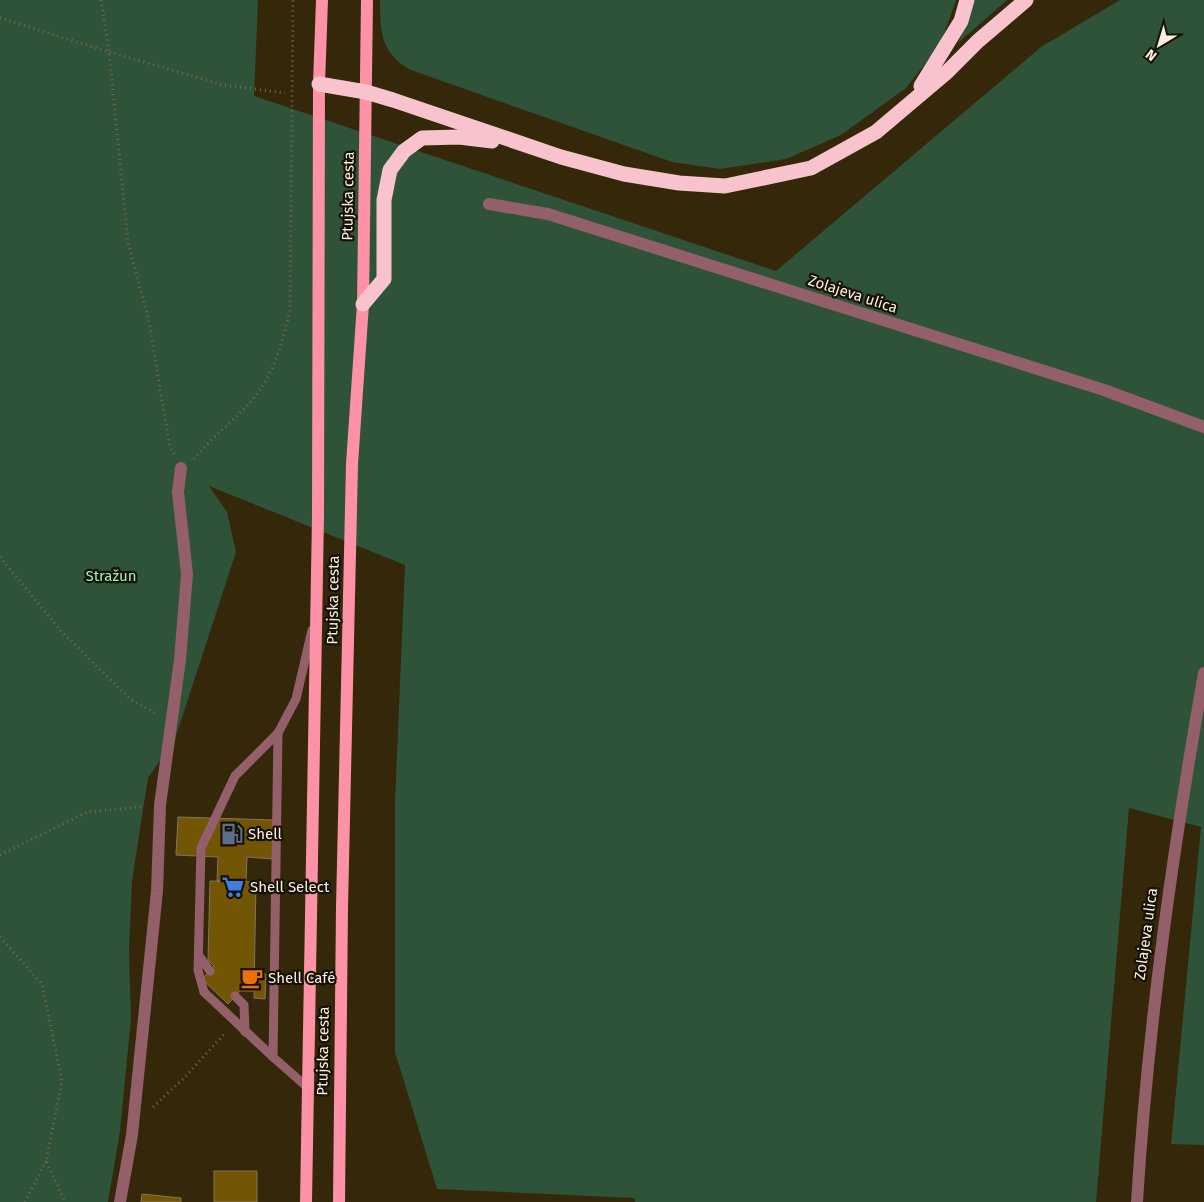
<svg xmlns="http://www.w3.org/2000/svg" width="1204" height="1202" font-family="'Fira Sans',sans-serif">
	<style>
		.green { fill: #2e5339 }
		.building { fill: #735506; stroke: #857558 }
		.lines { fill: none; stroke-linecap: round; stroke-linejoin: round }
		.path { stroke: #756950; stroke-width: 3; stroke-dasharray: 1 4; stroke-linecap: butt }
		.lane { stroke: #935f69; stroke-width: 9 }
		.street { stroke: #935f69; stroke-width: 12 }
		.primary { stroke: #fd92a7; stroke-width: 12 }
		.highway { stroke: #f8c3cc; stroke-width: 15 }
		.labels { text-anchor: middle; stroke-width: 4.5; stroke-linejoin: round; paint-order: stroke }
		.street-label { font-size: 15px; fill: #f8efdf; stroke: #171106 }
		.park-label { font-size: 15px; fill: #9af3b3; stroke: #171106 }
		.poi-label { font-size: 15px; fill: #f8efdf; stroke: #171106; text-anchor: start }
	</style>
	<rect width="100%" height="100%" fill="#34270a"/>
	<g class="green">
		<polygon points="0,0 258,0 254,96 776,271 1041,47 1120,0 1204,0 1204,1145 1171,1144 1201,827 1129,808 1096,1202 635,1202 634,1198 437,1189 395,1052 395,802 405,565 209,486 227,512 236,552 175,739 148,778 132,881 129,950 131,1019 120,1131 108,1202 0,1202"/>
		<path d="M380,0H956L940,45L906,88L841,135L786,159L720,169L672,162L411,70C381,54 380,32 380,0Z"/>
		<polygon points="975,0 1007,0 958,43"/>
	</g>
	<g class="building">
		<polygon points="178,817 274,820 273,859 247,857 246,882 217,881 218,857 176,855"/>
		<polygon points="210,881 256,882 254,991 240,991 228,1004 202,979 214,966 208,960"/>
		<polygon points="255,973 266,974 265,999 254,998"/>
		<rect x="214" y="1171" width="43" height="31"/>
		<polygon points="142,1194 181,1198 181,1202 141,1202"/>
	</g>
	<g class="lines">
		<g class="path">
			<polyline points="101,0 109,52 128,242 149,322 169,443 174,454"/>
			<polyline points="0,18 109,52 224,85 285,93"/>
			<path d="M194,459C212,436 238,419 256,395C275,371 283,340 290,310L293,0"/>
			<polyline points="0,557 61,631 130,699 155,713"/>
			<polyline points="0,855 87,812 142,807"/>
			<polyline points="0,937 42,984 62,1081 46,1161 65,1202"/>
			<polyline points="153,1107 184,1078 225,1033"/>
			<polyline points="25,1202 46,1161"/>
		</g>
		<g class="lane">
			<polyline points="200,957 210,971"/>
			<polyline points="235,996 244,1005 245,1032"/>
			<polyline points="273,1057 204,992 198,970 201,848 235,776 278,733"/>
			<polyline points="307,1087 273,1057 278,733 296,699 312,630"/>
		</g>
		<g class="street">
			<polyline points="489,204 548,214 1104,390 1204,427"/>
			<polyline points="120,1202 132,1135 157,891 160,805 180,660 187,574 178,492 181,468"/>
			<path d="M1137,1202C1148,1023 1173,849 1204,673"/>
		</g>
		<g class="primary">
			<polyline points="306,1202 318,516 319,84 322,0"/>
			<polyline points="339,1202 342,907 352,464 363,304 367,0"/>
		</g>
		<g class="highway">
			<polyline points="319,84 366,92 393,100 561,157 624,174 679,183 725,186 811,168 876,132 947,72 978,41 1026,0"/>
			<polyline points="921,86 961,21 967,0"/>
			<polyline points="363,304 384,279 384,200 390,170 404,151 422,138 459,137 492,141"/>
		</g>
	</g>
	<defs>
		<g id="fuel-bare" transform="scale(1.725)"><path d="M-5.5-6h7V0h2V4h1.3V-2.5L3-4.5l.8-.8L6-3V5H2.5V1h-1V6h-7ZM-4.2-4.7v3.2H.2V-4.7Z" fill="#5c6f8a" stroke="#171106" stroke-width="2.5" paint-order="stroke"/></g>
		<g id="supermarket-bare" transform="scale(1.725)"><path d="M-6-5.5h2.5l.6 2H6L4.5 2H-2.5L-4.4-4H-6ZM-1.5 3.2a1.3 1.3 0 1 0 .1 0ZM3 3.2a1.3 1.3 0 1 0 .1 0Z" fill="#3f7fe0" stroke="#171106" stroke-width="2.5" paint-order="stroke"/></g>
		<g id="cafe-bare" transform="scale(1.725)"><path d="M-5.5-4.5H6V0H3Q3 3.5 0 3.5H-2.5Q-5.5 3.5-5.5 0ZM3-3.2v2h1.7v-2ZM-6 4.5H4V6H-6Z" fill="#e8710a" stroke="#171106" stroke-width="2.5" paint-order="stroke"/></g>
	</defs>
	<g fill-rule="evenodd">
		<use href="#fuel-bare" x="232" y="834"/>
		<use href="#supermarket-bare" x="233" y="887"/>
		<use href="#cafe-bare" x="252" y="978"/>
	</g>
	<g class="labels">
		<g class="street-label">
			<text transform="translate(348 196) rotate(-89)" y="5">Ptujska cesta</text>
			<text transform="translate(853 294) rotate(18)" y="5">Zolajeva ulica</text>
			<text transform="translate(333 600) rotate(-89)" y="5">Ptujska cesta</text>
			<text transform="translate(1146 934) rotate(-82)" y="5">Zolajeva ulica</text>
			<text transform="translate(323 1051) rotate(-89)" y="5">Ptujska cesta</text>
		</g>
		<g class="park-label">
			<text x="111" y="581">Stražun</text>
		</g>
		<g class="poi-label">
			<text x="248" y="839">Shell</text>
			<text x="250" y="892">Shell Select</text>
			<text x="268" y="983">Shell Café</text>
		</g>
	</g>
	<g transform="translate(1159 45) rotate(218)" stroke="#171106" stroke-width="4" paint-order="stroke">
	<path d="M0-4L9 19L0 12L-9 19Z" fill="#f8efdf"/>
	<text y="-8" font-size="14" font-weight="bold" text-anchor="middle" fill="#f8efdf">N</text>
	</g>
</svg>
